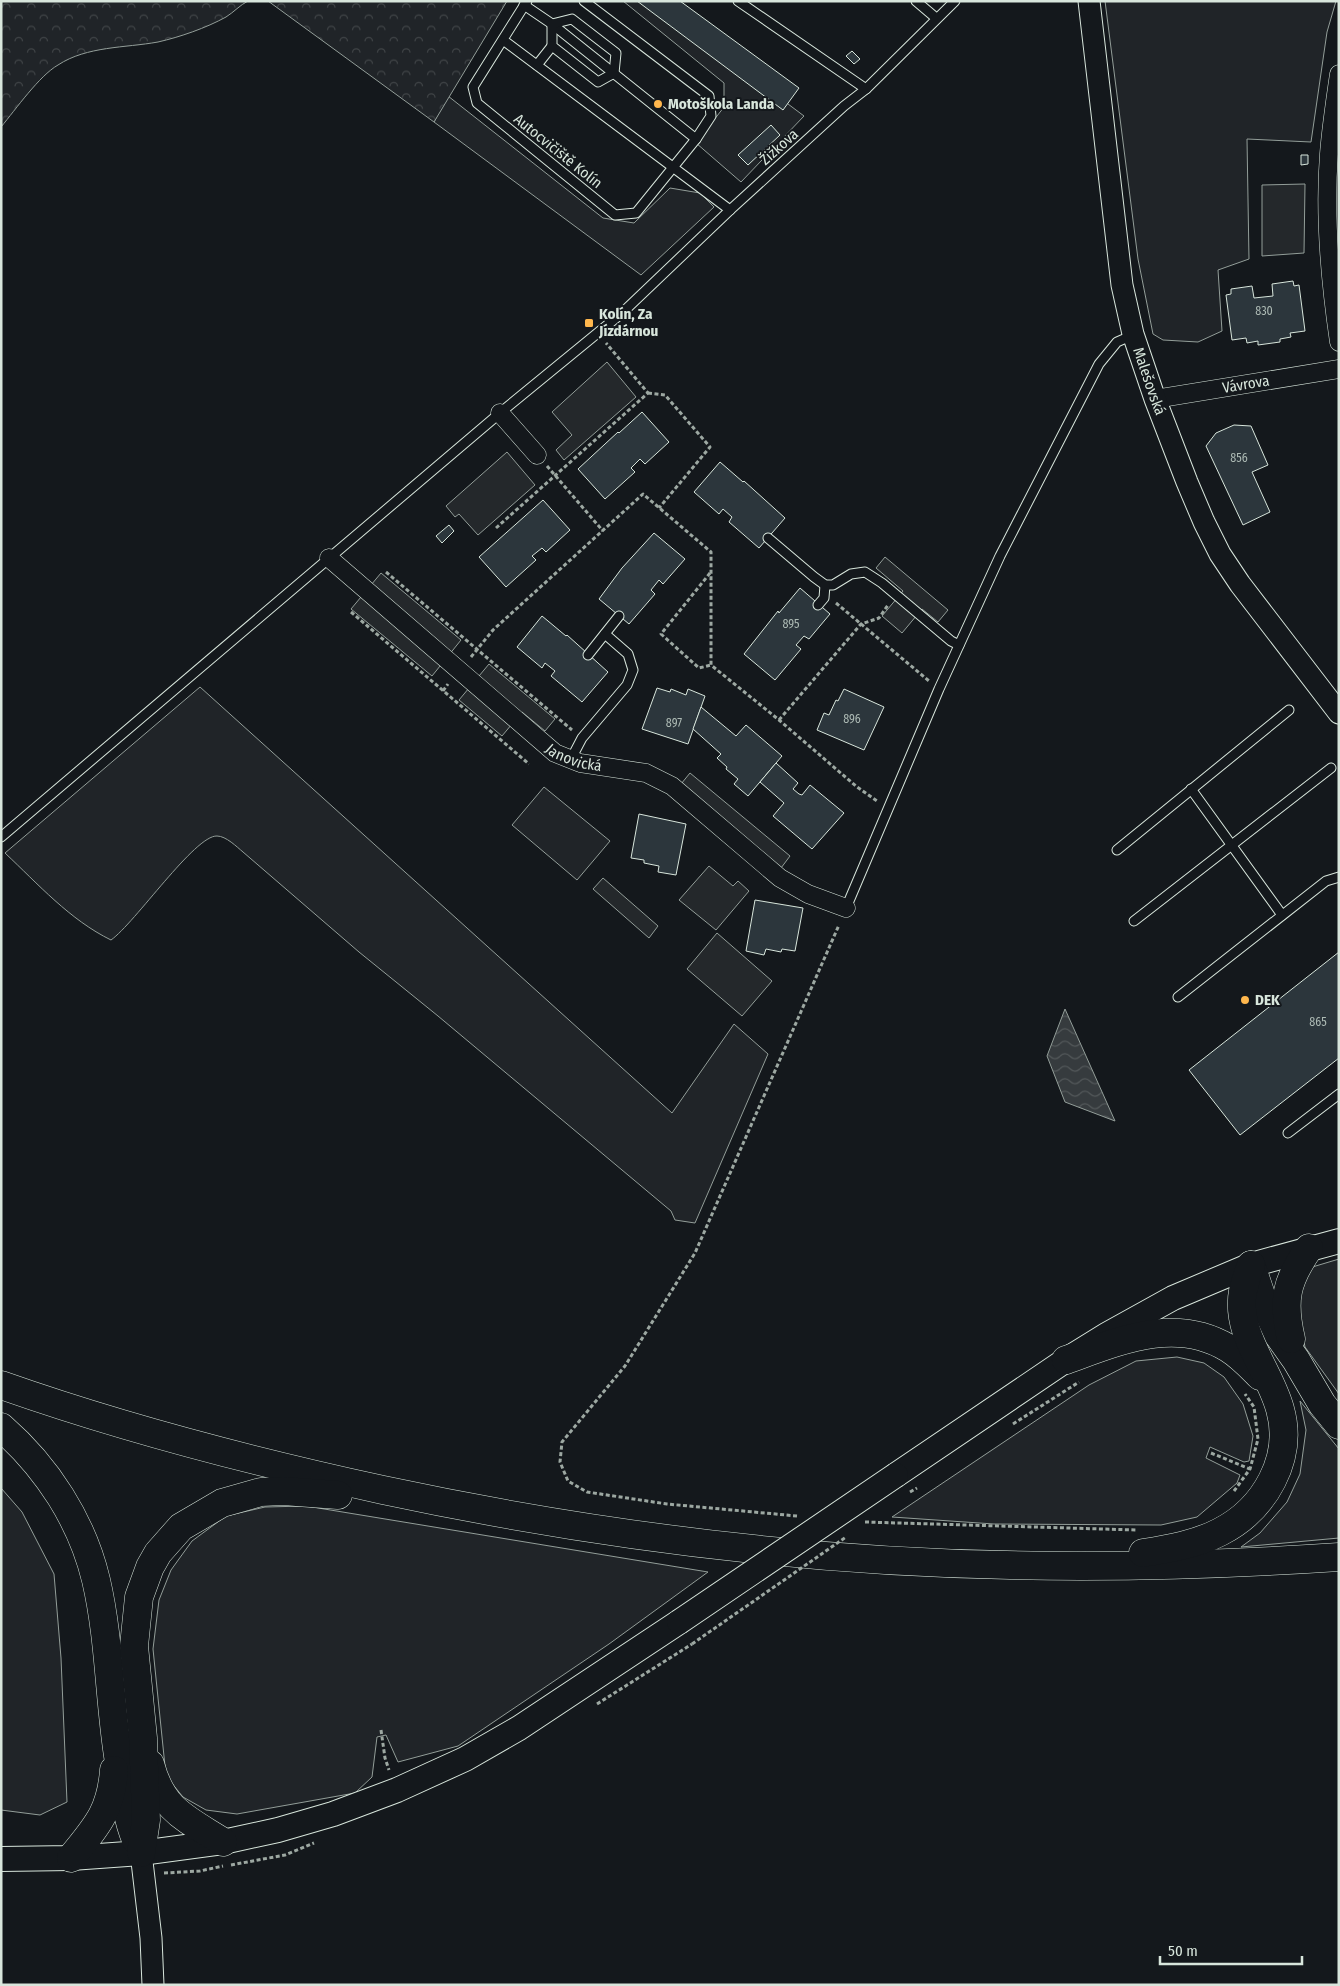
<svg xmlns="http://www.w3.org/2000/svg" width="1340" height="1986" font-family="'Fira Sans Condensed',sans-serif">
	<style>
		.green { fill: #202428; stroke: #939e99 }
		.park { fill: url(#park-crowns); stroke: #939e99 }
		.parking { fill: #24282b; stroke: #939e99 }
		.water { fill: url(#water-waves); stroke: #939e99 }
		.building { fill: #2c363c; stroke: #d8e6dc }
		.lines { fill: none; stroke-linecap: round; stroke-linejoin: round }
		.service-casing { stroke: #d8e6dc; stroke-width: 11 }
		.minor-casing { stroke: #d8e6dc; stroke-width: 19 }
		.tertiary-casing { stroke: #d8e6dc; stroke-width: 23 }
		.secondary-casing { stroke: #d8e6dc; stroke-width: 26 }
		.primary-casing { stroke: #d8e6dc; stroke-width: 29 }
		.path { stroke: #9da8a2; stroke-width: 3; stroke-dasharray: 4 2.5; stroke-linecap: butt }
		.service { stroke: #14181c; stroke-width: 9 }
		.minor { stroke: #14181c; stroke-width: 18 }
		.tertiary { stroke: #14181c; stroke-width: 21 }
		.secondary { stroke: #14181c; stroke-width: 24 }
		.primary { stroke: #14181c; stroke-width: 28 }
		.secondary-bridge-casing { stroke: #d8e6dc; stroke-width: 26; stroke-linecap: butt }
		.path-bridge { stroke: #9da8a2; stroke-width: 3; stroke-dasharray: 4 2.5; stroke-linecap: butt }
		.secondary-bridge { stroke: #14181c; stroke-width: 24 }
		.poi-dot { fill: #ffb74d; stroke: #14181c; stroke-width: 2 }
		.labels { text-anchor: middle; stroke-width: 4; stroke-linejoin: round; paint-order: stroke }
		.number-label { font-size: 12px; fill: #adbab4 }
		.poi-label { font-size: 15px; font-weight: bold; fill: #d8e6dc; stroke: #14181c; text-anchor: start }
		.street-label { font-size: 15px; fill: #d8e6dc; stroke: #14181c }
	</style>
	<defs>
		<pattern id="park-crowns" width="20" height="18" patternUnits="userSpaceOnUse" patternTransform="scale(1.25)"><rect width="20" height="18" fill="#202428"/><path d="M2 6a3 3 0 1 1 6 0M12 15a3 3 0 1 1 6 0" fill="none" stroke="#404447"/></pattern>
		<pattern id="water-waves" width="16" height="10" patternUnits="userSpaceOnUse" patternTransform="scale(1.25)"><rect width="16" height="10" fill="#363b3e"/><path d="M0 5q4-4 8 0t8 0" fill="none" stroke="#525759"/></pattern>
	</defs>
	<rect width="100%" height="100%" fill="#14181c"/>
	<g class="green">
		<polygon points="623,1 651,1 804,116 741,182 696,143 724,107 724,83"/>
		<polygon points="1105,1 1336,1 1327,32 1311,142 1247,139 1249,259 1218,270 1222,331 1198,342 1163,340 1153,334 1138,259"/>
		<polygon points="448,96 603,218 634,223 670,188 700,193 714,207 641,275 434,122"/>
		<path d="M200,687L672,1113L734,1024L768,1054L695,1223L675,1220L671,1211L438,1016L359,952L243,852C237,847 226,836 217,836C195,835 135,923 111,940C70,920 38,884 5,853Z"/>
		<polygon points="544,787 610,841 577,880 512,825"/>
		<polygon points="1339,1259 1339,1394 1305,1347 1296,1299 1309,1268"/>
		<polygon points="1177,1357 1204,1363 1224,1377 1243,1404 1253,1436 1249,1461 1244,1462 1210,1447 1206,1458 1240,1475 1237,1483 1197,1517 1161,1525 994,1524 892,1517 1089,1385 1136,1361"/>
		<polygon points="1300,1401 1339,1449 1339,1538 1241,1547 1260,1533 1287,1502 1300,1474 1306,1430"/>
		<polygon points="1,1488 22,1512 54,1574 61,1658 67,1802 40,1815 1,1810"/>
		<polygon points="306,1506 708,1572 609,1644 458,1746 398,1762 386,1735 377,1737 372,1777 355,1793 237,1814 206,1810 183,1797 166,1776 153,1649 159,1600 171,1570 192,1541 226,1516 265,1507"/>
	</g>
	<g class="park">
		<path d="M1,1H248C240,5 234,12 226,17C206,28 180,37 158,42C125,48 87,46 58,65C39,76 16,109 1,127Z"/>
		<polygon points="268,1 507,1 434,122"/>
	</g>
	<g class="parking">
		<polygon points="1305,184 1304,253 1262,256 1262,185"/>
		<polygon points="607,362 636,397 564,460 556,450 572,435 552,412"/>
		<polygon points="507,452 535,485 478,535 459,514 455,517 446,506"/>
		<polygon points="885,557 948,610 938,622 922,609 902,633 882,616 903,591 876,568"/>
		<polygon points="381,573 461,640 432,676 351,609"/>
		<polygon points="489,664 555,719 545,731 522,712 502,736 459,700"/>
		<polygon points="690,773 790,856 781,868 681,784"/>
		<polygon points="709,866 733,886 738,881 749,891 716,930 679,900"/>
		<polygon points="603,878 658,926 649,938 593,889"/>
		<polygon points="717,933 772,981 742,1016 687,969"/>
	</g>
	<polygon class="water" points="1065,1009 1115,1121 1065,1102 1047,1056"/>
	<g class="building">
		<polygon points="637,1 680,1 799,88 783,110"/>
		<polygon points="852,51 860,59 854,64 846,56"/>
		<polygon points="771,125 780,135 748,165 738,155"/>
		<polygon points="1301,155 1308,155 1308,164 1301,165"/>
		<polygon points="1293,281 1294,286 1299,285 1305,331 1290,333 1291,337 1280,339 1280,342 1258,345 1258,341 1247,343 1246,338 1232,340 1226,295 1231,294 1231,289 1252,286 1254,298 1273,296 1272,284"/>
		<polygon points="642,412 669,442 645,464 640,459 631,468 635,472 605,499 578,469 618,432 619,433"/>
		<polygon points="1234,425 1251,426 1268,465 1252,472 1270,512 1243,525 1206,446 1216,433"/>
		<polygon points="720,462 743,482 744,481 785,518 759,548 729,522 732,517 723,509 719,514 694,492"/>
		<polygon points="543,500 570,530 546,552 542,548 532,556 536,560 506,587 479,557"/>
		<polygon points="449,525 454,531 442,543 436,536"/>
		<polygon points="654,533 685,559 663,584 659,580 651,590 655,594 629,624 599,599 622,568"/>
		<polygon points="800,588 830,614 809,639 804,636 796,645 801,649 775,680 744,654 778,611 779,613"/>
		<polygon points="542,616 566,636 567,635 608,672 582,702 551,676 555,671 545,663 542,668 517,647"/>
		<polygon points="657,688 670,692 671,689 686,695 688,689 705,696 688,744 642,729"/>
		<polygon points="844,689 884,707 864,750 817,730 824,713 829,715 836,700 838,701"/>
		<polygon points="701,707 736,736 746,725 782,756 748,796 734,784 738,779 726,769 727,767 717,758 721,754 693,729"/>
		<polygon points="776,763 798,783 793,789 799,794 802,795 810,785 844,813 812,849 773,816 784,803 760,782"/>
		<polygon points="639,814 686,824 676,875 658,872 659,866 644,863 644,860 631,858"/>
		<polygon points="755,900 803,908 795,951 782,949 781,952 766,949 764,955 746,951"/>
		<polygon points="1339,952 1339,1058 1240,1135 1189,1070"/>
	</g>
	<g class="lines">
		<g class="service-casing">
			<g id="service">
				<polyline points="527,1 473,87 477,103 615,215 636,213 696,139 711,116 709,96 584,1"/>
				<polyline points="738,1 866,89"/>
				<polyline points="916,1 936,18"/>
				<polyline points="524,5 552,24 696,139"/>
				<polygon points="572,19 616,53 614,73 598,82 552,46 552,24"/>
				<polyline points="503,40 730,210"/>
				<polyline points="537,65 552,46"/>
				<polyline points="768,538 814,577 825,585 833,585 851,574 865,572 882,583 951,641 959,645"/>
				<polyline points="818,605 824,598 825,585"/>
				<polyline points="588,655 619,616"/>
				<polyline points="571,759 582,738 627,685 633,670 628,654 605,634"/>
				<polyline points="1191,789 1282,915"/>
				<polyline points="1,837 500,413 622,313 730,210 844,106 866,89 955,1"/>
				<polyline points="1117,850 1289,710"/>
				<polyline points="846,908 939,689 1000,556 1099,364 1117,342 1133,335"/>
				<polyline points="1134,921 1331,768"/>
				<polyline points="1178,997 1326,881 1339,877"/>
				<polyline points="1288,1133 1339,1094"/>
			</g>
		</g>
		<g class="minor-casing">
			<g id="minor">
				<path d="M1339,74C1335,101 1331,128 1329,154C1324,217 1330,281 1339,342"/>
				<path id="s1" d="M1155,399L1339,369"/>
				<polyline points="500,413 537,455"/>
				<path id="s2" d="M329,558L555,753L580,763L646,773L672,786L780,878L808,894L846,908"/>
			</g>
		</g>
		<g class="tertiary-casing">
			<g id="tertiary">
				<path id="s3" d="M1089,1L1122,285L1133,334L1155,399L1187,482L1204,522L1220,554L1240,584L1339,713"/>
				<polyline points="141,1853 151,1938 153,1985"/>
			</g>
		</g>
		<g class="secondary-casing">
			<g id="secondary">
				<polyline points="896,1475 1066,1360 1108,1334 1173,1298 1251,1265 1339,1241"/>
				<polyline points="1,1859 71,1858 141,1853 223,1842 278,1830 333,1814 397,1790 465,1759 519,1728 679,1622"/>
			</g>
		</g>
		<g class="primary-casing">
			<g id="primary">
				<polyline points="1251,1265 1262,1298 1279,1336 1296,1360 1322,1404 1339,1425"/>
				<path d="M1291,1339C1282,1300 1286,1281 1309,1248"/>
				<path d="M1066,1360C1119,1341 1175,1316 1228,1348C1241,1356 1250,1366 1260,1376"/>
				<path d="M1,1385C126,1429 254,1462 383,1490C505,1516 628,1536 753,1549C947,1570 1144,1570 1339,1557"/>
				<path d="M1,1427C47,1467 82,1521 96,1580C110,1640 109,1702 119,1762C123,1788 126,1815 136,1840"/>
				<path d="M1143,1553C1169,1549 1197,1544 1220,1532C1265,1509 1294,1458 1280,1409C1269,1369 1235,1334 1243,1291C1245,1282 1248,1273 1251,1265"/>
				<path d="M150,1764C162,1810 185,1818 223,1842"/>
				<polyline points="141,1853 146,1820 143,1738 134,1646 139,1597 150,1567 158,1553 181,1527 222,1503 261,1492 283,1491 338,1495"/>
				<path d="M71,1858C96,1827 111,1812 114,1770"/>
			</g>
		</g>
		<g class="path">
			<polyline points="648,393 665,395 710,447 659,508"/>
			<polyline points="547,466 603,531"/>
			<polyline points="496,528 648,393 606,343"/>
			<polyline points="386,572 572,730"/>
			<polyline points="710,573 661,634 699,668 711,665"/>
			<polyline points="836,603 929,681"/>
			<polyline points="351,612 529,764"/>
			<polyline points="471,657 493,630 643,494 711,552 711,665 779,720 857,787 877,801"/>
			<polyline points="443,691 448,684"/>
			<polyline points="779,720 861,624 879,618 888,605"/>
			<polyline points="1013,1424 1079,1382"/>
			<polyline points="1211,1453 1250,1469"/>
			<polyline points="1234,1491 1250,1469 1258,1439 1254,1407 1245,1394"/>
			<polyline points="797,1516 667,1504 587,1492 568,1481 560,1462 562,1442 625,1366 695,1253 839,925"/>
			<polyline points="865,1522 1136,1530"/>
			<polyline points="597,1704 692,1644"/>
			<polyline points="381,1730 385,1758 389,1770"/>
			<polyline points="231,1865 285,1855 314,1843"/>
			<polyline points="164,1873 200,1871 223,1866"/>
		</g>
		<use href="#service" class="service"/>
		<use href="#minor" class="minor"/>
		<use href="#tertiary" class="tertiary"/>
		<use href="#secondary" class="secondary"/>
		<use href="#primary" class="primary"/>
		<g class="secondary-bridge-casing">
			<polyline id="secondary-bridge" points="679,1622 896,1475"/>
		</g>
		<g class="path-bridge">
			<polyline points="910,1492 917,1488"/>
			<polyline points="692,1644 846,1537"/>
		</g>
		<use href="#secondary-bridge" class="secondary-bridge"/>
	</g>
	<g class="poi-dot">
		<circle cx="658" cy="104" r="5"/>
		<rect x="584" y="318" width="10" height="10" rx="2.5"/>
		<circle cx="1245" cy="1000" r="5"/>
	</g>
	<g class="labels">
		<g class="number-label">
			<text x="1264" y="315">830</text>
			<text x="1239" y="462">856</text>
			<text x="791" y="628">895</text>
			<text x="852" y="723">896</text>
			<text x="674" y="727">897</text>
			<text x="1318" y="1026">865</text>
		</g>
		<g class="poi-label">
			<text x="668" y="109">Motoškola Landa</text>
			<text x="599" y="319">Kolín, Za<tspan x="599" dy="17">Jízdárnou</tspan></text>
			<text x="1255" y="1005">DEK</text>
		</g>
		<g class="street-label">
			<text transform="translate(779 147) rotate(-42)" y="5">Žižkova</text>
			<text transform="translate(558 151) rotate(39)" y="5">Autocvičiště Kolín</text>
			<text dy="5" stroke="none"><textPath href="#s3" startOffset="386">Malešovská</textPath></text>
			<text dy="5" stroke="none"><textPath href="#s1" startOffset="92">Vávrova</textPath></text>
			<text dy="5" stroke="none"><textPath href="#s2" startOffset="318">Janovická</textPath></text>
		</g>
	</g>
	<rect width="1340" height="1986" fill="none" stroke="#d8e6dc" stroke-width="5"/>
	<path d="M1160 1956v8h142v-8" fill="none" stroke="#d8e6dc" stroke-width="2.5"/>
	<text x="1168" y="1956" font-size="15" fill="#d8e6dc" stroke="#14181c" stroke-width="4" paint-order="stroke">50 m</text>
</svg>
